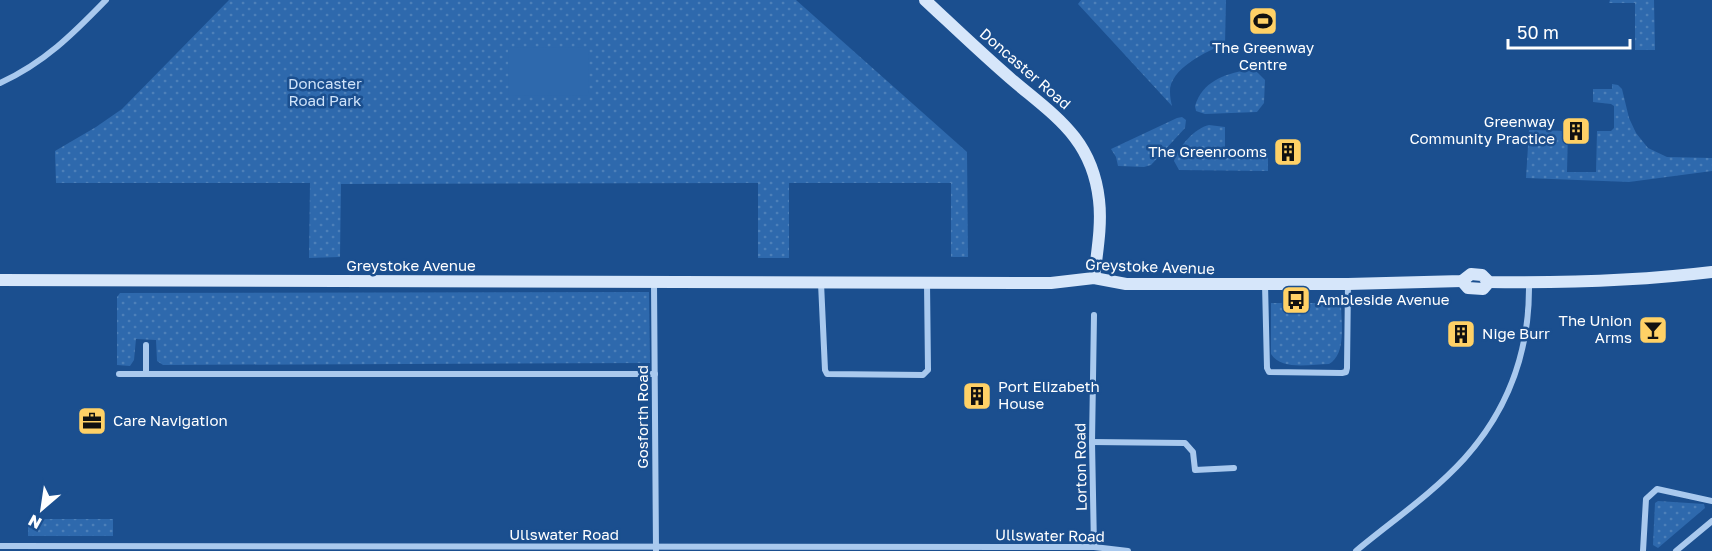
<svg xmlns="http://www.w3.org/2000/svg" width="1712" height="551" font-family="'Golos Text',sans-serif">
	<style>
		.green { fill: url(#green-dots) }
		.pitch { fill: #2e69ad }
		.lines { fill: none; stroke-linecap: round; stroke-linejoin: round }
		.street { stroke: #a9c9ee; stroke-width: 6 }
		.secondary { stroke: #d6e6fa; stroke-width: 12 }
		.labels { text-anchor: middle; stroke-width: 5; stroke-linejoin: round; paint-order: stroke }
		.poi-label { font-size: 15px; fill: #fff; stroke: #1b4f8f; text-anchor: start }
		.street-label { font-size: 15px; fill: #fff; stroke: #1b4f8f }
		.park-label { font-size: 15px; fill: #cfe3fa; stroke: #1b4f8f }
	</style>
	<defs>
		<pattern id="green-dots" width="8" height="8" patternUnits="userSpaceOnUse" patternTransform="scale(1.5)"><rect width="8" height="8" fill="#2e69ad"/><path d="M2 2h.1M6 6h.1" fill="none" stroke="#4d80b9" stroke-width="1.8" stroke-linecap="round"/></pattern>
	</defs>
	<rect width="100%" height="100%" fill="#1b4f8f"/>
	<g class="green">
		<polygon points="229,0 796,0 967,152 968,257 951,257 951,183 789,183 789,258 758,258 758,183 341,184 340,257 309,258 310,183 56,183 55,151 96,127 122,109"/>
		<path d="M1081,0H1226L1225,44C1207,51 1169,69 1170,92C1170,97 1171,102 1172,106L1078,4Z"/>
		<polygon points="1610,0 1654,0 1655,50 1635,50 1635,3 1609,3"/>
		<path d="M1247,70L1256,71L1265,80L1264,103L1257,112L1205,114L1196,111L1195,106C1202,82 1224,74 1247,70Z"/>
		<polygon points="1612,84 1618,85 1622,89 1629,118 1636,133 1648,148 1667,157 1712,158 1712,171 1629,182 1526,178 1529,130 1568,131 1567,172 1596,172 1597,131 1611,131 1614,128 1614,106 1611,104 1593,102 1593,89 1612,89"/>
		<polygon points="1182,117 1186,120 1185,128 1151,165 1144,167 1118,166 1116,157 1111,149 1177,118"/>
		<path d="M1209,125L1225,127V158L1268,157V171L1179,170L1174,161C1178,147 1195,128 1209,125Z"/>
		<polygon points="649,292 650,363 163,365 157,361 156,340 136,339 134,360 130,366 117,365 117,297 120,293"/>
		<path d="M1271,303H1341C1341,322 1347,354 1329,364C1311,364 1282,371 1271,354Z"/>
		<polygon points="1658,501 1704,504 1705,508 1658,548 1653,545 1655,503"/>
		<rect x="28" y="519" width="85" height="17"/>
	</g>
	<polygon class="pitch" points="588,47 589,95 509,96 508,48"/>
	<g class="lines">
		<g class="street">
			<path d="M0,83C44,63 73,34 106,0"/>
			<polyline points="654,283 656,550"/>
			<polyline points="821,283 825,370 827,374 923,375 928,370 927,283"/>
			<polyline points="1265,284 1267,368 1269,372 1342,373 1346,372 1347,368 1348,284"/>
			<polyline points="1094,315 1092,442 1094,547"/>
			<polyline points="146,345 146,374"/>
			<polyline points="119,374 655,374"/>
			<polyline points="1092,442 1185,443 1193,452 1195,470 1234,468"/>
			<polyline points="0,546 1094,547 1128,551"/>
			<path d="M1356,551C1392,521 1432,494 1464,459C1509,409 1530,349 1529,283"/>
			<polyline points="1643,551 1646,499 1657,489 1712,501"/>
			<polyline points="1676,551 1712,521"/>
		</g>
		<g class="secondary">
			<path d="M925,0C953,26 981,53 1010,78C1053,115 1092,137 1099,200C1102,225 1097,252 1094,278"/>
			<path d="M0,280L1051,283L1094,278L1126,284H1348L1462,281L1471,274L1482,275L1489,282C1563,283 1638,281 1712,272"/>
			<polyline points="1462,281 1468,288 1483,289 1489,282"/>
		</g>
	</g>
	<defs>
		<g id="stadium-square" transform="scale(1.5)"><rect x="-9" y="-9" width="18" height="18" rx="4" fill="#ffd166" stroke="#1b4f8f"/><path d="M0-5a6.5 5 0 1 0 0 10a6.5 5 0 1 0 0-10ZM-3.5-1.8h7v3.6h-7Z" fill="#111"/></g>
		<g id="building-square" transform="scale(1.5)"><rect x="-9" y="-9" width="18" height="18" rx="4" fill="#ffd166" stroke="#1b4f8f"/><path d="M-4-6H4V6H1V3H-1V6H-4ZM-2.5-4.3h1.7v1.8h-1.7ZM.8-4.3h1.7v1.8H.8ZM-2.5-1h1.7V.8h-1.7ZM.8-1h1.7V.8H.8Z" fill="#111"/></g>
		<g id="bus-square" transform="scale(1.5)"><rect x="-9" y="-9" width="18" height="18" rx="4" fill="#ffd166" stroke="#1b4f8f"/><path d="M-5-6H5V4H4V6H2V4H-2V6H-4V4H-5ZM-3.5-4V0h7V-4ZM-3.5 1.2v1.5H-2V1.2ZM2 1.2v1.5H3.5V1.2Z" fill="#111"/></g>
		<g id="bar-square" transform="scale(1.5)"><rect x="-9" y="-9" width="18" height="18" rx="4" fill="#ffd166" stroke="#1b4f8f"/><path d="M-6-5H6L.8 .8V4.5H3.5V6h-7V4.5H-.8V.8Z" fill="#111"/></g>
		<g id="office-square" transform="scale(1.5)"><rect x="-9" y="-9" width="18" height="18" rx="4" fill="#ffd166" stroke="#1b4f8f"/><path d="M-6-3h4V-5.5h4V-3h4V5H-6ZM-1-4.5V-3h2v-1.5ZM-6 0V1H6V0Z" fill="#111"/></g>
	</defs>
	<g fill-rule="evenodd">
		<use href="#stadium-square" x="1263" y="21"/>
		<use href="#building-square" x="1576" y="131"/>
		<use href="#building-square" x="1288" y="152"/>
		<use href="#bus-square" x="1296" y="300"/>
		<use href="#bar-square" x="1653" y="330"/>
		<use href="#building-square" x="1461" y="334"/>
		<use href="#building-square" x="977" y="396"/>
		<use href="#office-square" x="92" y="421"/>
	</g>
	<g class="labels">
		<g class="poi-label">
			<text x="1263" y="53" text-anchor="middle">The Greenway<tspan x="1263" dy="17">Centre</tspan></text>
			<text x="1555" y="127" text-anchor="end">Greenway<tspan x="1555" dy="17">Community Practice</tspan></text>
			<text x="1267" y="157" text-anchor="end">The Greenrooms</text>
			<text x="1317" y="305">Ambleside Avenue</text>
			<text x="1632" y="326" text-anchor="end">The Union<tspan x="1632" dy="17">Arms</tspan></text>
			<text x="1482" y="339">Nige Burr</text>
			<text x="998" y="392">Port Elizabeth<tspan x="998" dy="17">House</tspan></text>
			<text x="113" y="426">Care Navigation</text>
		</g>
		<g class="street-label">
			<text transform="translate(1025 69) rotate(41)" y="5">Doncaster Road</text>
			<text x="411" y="271">Greystoke Avenue</text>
			<text transform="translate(1150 267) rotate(2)" y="5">Greystoke Avenue</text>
			<text transform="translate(643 417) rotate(-90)" y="5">Gosforth Road</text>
			<text transform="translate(1081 467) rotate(-91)" y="5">Lorton Road</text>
			<text x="564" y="540">Ullswater Road</text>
			<text transform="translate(1050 536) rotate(1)" y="5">Ullswater Road</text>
		</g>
		<g class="park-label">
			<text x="325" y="89">Doncaster<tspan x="325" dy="17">Road Park</tspan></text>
		</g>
	</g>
	<g transform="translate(42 509) rotate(209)" stroke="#1b4f8f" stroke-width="4.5" paint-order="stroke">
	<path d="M0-4.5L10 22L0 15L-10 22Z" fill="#ffffff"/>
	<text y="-9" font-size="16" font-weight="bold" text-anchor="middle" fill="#ffffff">N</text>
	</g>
	<path d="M1508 39v9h122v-9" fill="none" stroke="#ffffff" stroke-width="3"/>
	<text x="1517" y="39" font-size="18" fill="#ffffff" stroke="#1b4f8f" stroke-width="4.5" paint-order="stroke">50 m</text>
</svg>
